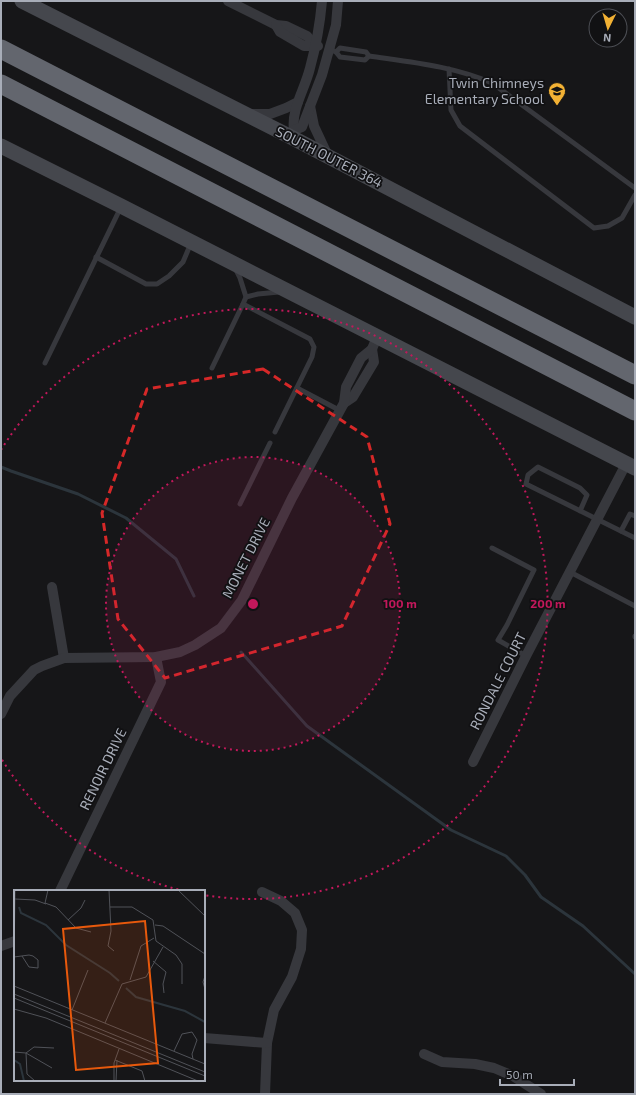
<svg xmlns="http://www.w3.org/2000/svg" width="636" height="1095" font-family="'Exo 2',sans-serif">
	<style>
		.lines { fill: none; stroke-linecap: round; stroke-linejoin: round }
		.stream { stroke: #2c353c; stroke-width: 3 }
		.lane { stroke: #37383d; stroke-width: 5 }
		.street { stroke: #37383d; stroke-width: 10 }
		.secondary { stroke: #45474d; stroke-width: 15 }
		.highway { stroke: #63666e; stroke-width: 19 }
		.marked { fill: none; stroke: #d62828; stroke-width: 3; stroke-dasharray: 8 5; stroke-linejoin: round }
		.ring { fill: none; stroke: #c2185b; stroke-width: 2; stroke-dasharray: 2 4 }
		.labels { text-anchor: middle; stroke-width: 3.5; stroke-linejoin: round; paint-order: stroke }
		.poi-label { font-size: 14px; fill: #a8adb8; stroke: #111113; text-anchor: end }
		.street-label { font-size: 14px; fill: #a8adb8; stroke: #111113 }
		.inset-river { fill: none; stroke: #2c353c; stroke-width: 2 }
		.inset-road { fill: none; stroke: #505258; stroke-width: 1 }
		.view { fill: #e8590c; fill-opacity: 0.15; stroke: #e8590c; stroke-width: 2 }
		.inset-edge { fill: none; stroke: #a8adb8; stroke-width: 2 }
		.centre { fill: #c2185b; stroke: #111113; stroke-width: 2 }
		.ring-label { font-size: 12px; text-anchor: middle; font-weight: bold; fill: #c2185b; stroke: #111113; stroke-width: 3.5; stroke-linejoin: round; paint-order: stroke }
	</style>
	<rect width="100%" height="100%" fill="#161618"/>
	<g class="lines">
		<g class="stream">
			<polyline points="1,467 11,471 78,494 126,518 176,559 194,596"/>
			<polyline points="241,652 307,726 451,830 506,856 525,875 541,897 583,926 635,974"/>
		</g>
		<g class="lane">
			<polyline points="334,51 336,52 340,57 365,60 369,56"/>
			<path d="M336,52L340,48L366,52L369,56C410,62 453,66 492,83L635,188"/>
			<polyline points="449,69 451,110 460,126 594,228 608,226 622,218 635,195"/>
			<polyline points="96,257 146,284 157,284 169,276 183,262 191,243"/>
			<polyline points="235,268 240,278 246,297 243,304 310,339 314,347 312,357 275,432"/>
			<polyline points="246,297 258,294 279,292"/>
			<polyline points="45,363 121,207"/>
			<polyline points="212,368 243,304"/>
			<polyline points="297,388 339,410"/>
			<polyline points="240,504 270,443"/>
			<polyline points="580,511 587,495 580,488 538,467 528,475 526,484 635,538"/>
			<polyline points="621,531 630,514 635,516"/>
			<polyline points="492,548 534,570 507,625 498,640 526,656"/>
			<polyline points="570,572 635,606"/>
			<polyline points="635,637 635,636"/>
		</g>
		<g class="street">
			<polyline points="228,1 276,25 286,26 307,36 315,45"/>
			<polyline points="276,25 280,32 304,46 318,46"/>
			<polyline points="310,106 314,126 328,156"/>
			<polyline points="249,114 270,114 286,108 298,102"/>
			<path d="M294,130C291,109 305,89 310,68C316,46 320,24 322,1"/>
			<polyline points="289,136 294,130 302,127 322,75 336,25 338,1"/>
			<polyline points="344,403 353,397 374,362 372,349"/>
			<polyline points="52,587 64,658"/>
			<polyline points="1,714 10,696 34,670 42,666 64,658 156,657 180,652 195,645 221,628 242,600 292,498 344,403 346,387 361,358 372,349 377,337"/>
			<polyline points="473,762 526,656 626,464"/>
			<polyline points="60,891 161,682 156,657"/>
			<polyline points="262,892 281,901 295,913 302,930 301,949 292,977 274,1010 267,1043 265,1094"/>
			<polyline points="1,946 15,941"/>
			<polyline points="204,1038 267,1043"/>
			<polyline points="424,1054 442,1062 475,1064 494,1068 513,1076 541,1094"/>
		</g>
		<g class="secondary">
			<polyline points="22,1 289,136 635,317"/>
			<polyline points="1,146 121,206 635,468"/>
		</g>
		<g class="highway">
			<polyline points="1,49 635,375"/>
			<polyline points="1,84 635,411"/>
		</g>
	</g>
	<path class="marked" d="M263,369L367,437L390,524L342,626L165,678L118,619L102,513L147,389Z"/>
	<circle cx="253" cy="604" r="147" fill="#c2185b" fill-opacity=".12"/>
	<g class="ring">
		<circle cx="253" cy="604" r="147"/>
		<path d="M184 891A295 295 0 0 1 1 758M1 450A295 295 0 1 1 204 895"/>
	</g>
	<defs>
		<g id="school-pin" transform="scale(0.9)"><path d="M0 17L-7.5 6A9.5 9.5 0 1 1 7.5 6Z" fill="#f2b134" stroke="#111113"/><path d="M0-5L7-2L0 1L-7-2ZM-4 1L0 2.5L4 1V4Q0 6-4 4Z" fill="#111"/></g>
	</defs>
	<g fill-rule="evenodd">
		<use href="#school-pin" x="557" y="91"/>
	</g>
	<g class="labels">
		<g class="poi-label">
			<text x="544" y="88">Twin Chimneys<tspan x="544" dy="16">Elementary School</tspan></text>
		</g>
		<g class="street-label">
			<text transform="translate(329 157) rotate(27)" y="5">SOUTH OUTER 364</text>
			<text transform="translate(246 558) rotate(-63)" y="5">MONET DRIVE</text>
			<text transform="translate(498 681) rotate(-63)" y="5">RONDALE COURT</text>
			<text transform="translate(103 769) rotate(-64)" y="5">RENOIR DRIVE</text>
		</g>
	</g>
	<g transform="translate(14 890)">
		<rect width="191" height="191" fill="#161618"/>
		<path class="inset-river" d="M5,17L7,23L32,35L52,55L96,83L105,91M112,98L122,107L171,121L191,132M0,170L6,174L10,191"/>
		<path class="inset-road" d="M95,0L97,41L94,56L100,61M164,0L191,26M1,9L21,10L32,14M31,13L42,17L62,38L77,42M31,13L34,0M96,17H118L139,30L142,51L162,65L168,74V94M54,30L67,18L71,10M141,35L149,36L191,64M0,67L15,65L19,66L24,70V78L15,77L8,66M139,71L152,82L149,94L150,103M0,74L1,0M191,86L189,92L191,99M116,90L127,56L140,48M0,96L191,174M0,104L191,182M0,108L191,186M0,119L32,128L184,191M58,120L74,80M91,133L108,94L132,87L149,57M160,161L168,144L178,142L183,150L178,164L179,169M0,162L12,163L38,178M101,170L128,181L131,191M21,191L13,184L12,163L20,157L40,158M100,191V173L105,159M102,191L103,170"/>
		<path class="view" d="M131,31L144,173L62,180L49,39Z"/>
		<rect width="191" height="191" class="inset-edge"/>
	</g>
	<circle cx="253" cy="604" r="6" class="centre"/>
	<g class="ring-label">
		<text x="400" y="608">100 m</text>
		<text x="548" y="608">200 m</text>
	</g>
	<rect width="636" height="1095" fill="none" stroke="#a8adb8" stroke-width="4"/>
	<g transform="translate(608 28) rotate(185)"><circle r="19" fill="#111113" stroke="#4d4f55"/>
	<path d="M0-3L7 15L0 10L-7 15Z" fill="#f2b134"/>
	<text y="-6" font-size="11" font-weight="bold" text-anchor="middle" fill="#a8adb8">N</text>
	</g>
	<path d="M500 1079v6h74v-6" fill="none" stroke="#a8adb8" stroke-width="2"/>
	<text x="506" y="1079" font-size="12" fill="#a8adb8" stroke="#111113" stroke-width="3" paint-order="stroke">50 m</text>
</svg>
